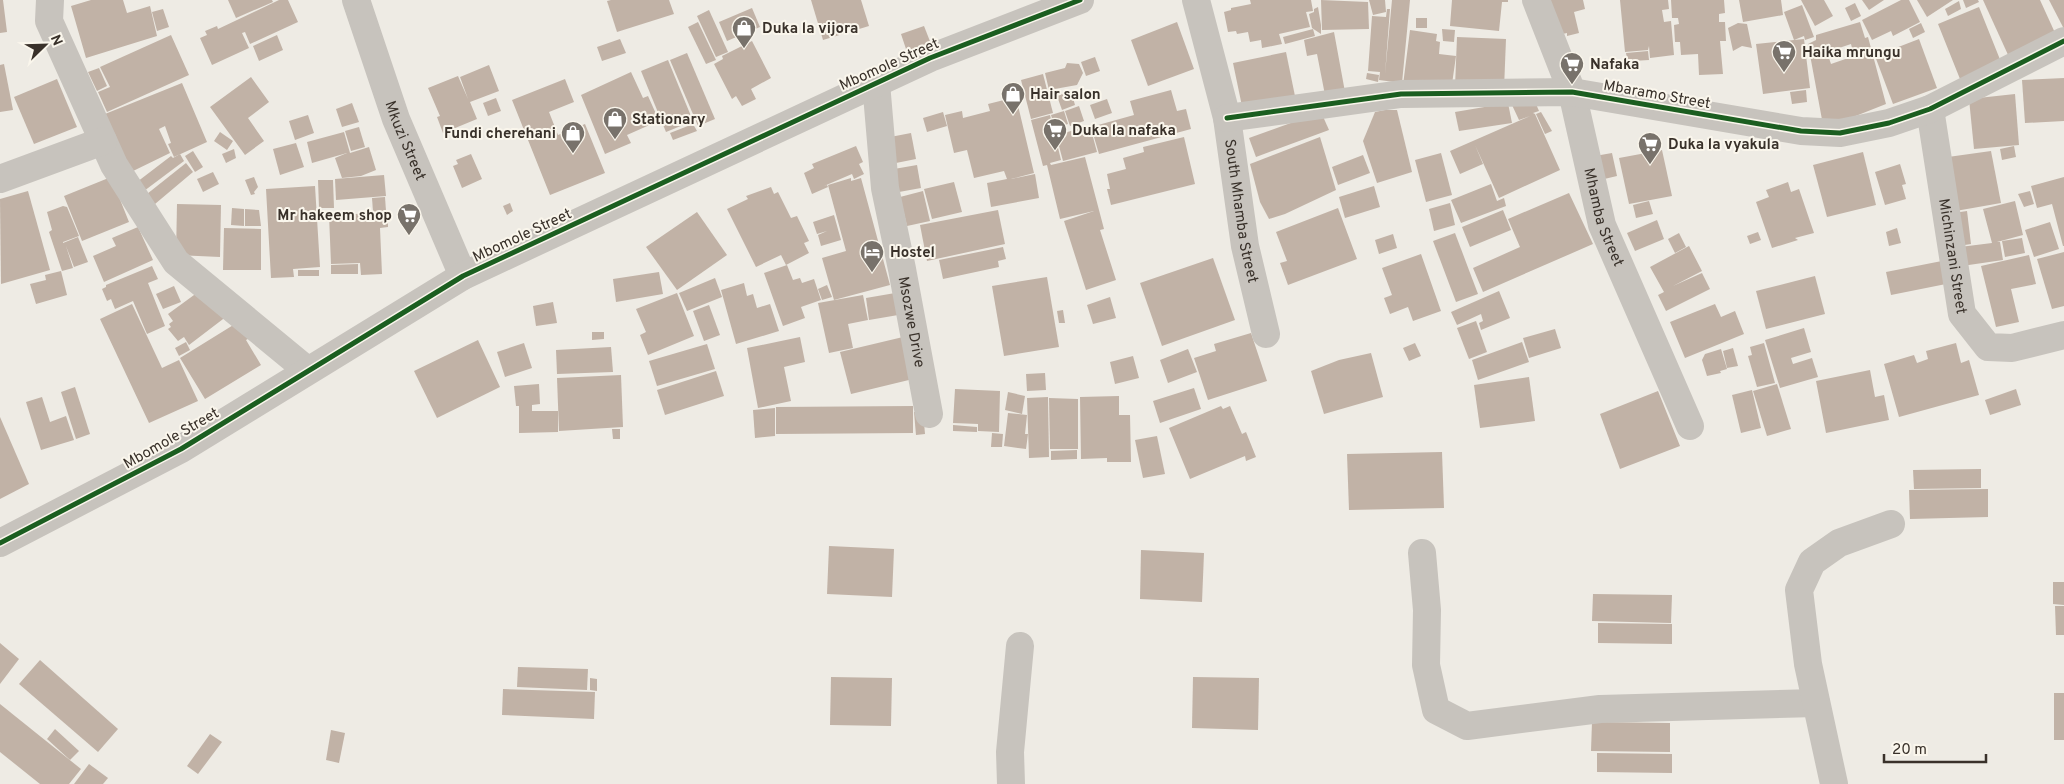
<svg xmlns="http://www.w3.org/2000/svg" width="2064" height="784" font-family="Overpass,sans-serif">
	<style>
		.building { fill: #c1b2a6; fill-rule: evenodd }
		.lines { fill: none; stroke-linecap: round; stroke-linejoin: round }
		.minor { stroke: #c7c3bd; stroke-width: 28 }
		.cycleway-casing { stroke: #faf6ec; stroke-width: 8 }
		.cycleway { stroke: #1b5e20; stroke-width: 5 }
		.labels { text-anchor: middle; stroke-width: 4; stroke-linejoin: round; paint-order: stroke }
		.poi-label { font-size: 15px; font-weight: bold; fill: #39312a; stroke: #faf6ec; text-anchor: start }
		.street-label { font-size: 15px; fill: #39312a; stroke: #faf6ec }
	</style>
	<rect width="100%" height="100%" fill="#eeebe4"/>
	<g class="building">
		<polygon points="0,0 3,0 7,32 0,33"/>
		<polygon points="91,0 123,0 127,13 150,6 157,36 86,58 71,6"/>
		<polygon points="228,0 272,0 273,2 236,18"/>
		<polygon points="279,0 288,0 298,22 250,44 245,32 242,33 249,48 212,65 200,38 207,35 205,31 217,26 218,29"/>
		<polygon points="611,0 669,0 674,14 617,32 607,1"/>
		<polygon points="811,0 861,0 869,26 823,40"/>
		<polygon points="1250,0 1311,0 1313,11 1306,12 1310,27 1279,34 1282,44 1262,48 1261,40 1250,42 1248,32 1237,34 1236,31 1228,32 1224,12 1231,10 1231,8 1251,4"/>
		<polygon points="1321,0 1368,2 1369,29 1322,30"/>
		<polygon points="1369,0 1385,0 1386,12 1373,15"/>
		<polygon points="1392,0 1410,0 1402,83 1379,80 1380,72 1368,71 1372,16 1386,17 1387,9 1390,9 1385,74"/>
		<polygon points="1452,0 1508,0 1508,2 1502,2 1499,31 1450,26"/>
		<polygon points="1544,0 1583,0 1585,9 1574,12 1579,33 1567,36 1567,33 1553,36"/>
		<polygon points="1620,0 1668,0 1669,9 1662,10 1664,22 1671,21 1674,55 1650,58 1649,46 1648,50 1625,52"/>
		<polygon points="1671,0 1724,0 1725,13 1719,14 1719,22 1725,22 1726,41 1720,41 1723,74 1699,75 1698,54 1681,55 1680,42 1675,42 1674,25 1679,24 1678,18 1672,18"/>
		<polygon points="1739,0 1781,0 1783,15 1743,22"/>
		<polygon points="1801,0 1824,0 1833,16 1815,26"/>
		<polygon points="1862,0 1884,0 1869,10"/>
		<polygon points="1901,0 1909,0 1920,22 1893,36 1891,31 1872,40 1862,20"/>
		<polygon points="1917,0 1953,0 1927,17"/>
		<polygon points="1963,0 1978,0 1979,2 1966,8"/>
		<polygon points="1983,0 2040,0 2056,35 2009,57"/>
		<polygon points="2049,0 2064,0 2064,29"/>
		<polygon points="1959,1 1961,9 1948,16 1945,9"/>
		<polygon points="1855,3 1861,16 1851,21 1845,8"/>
		<polygon points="1802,5 1814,37 1805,40 1804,36 1794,40 1804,39 1810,88 1763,94 1756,44 1794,40 1784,12"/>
		<polygon points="1318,7 1321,25 1321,34 1312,28 1309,14 1314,12 1314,9"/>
		<polygon points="1979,7 2001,62 1960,79 1938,24"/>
		<polygon points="752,8 760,27 727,41 719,22"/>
		<polygon points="163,9 169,27 157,31 152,12"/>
		<polygon points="709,10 728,52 716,57 697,16"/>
		<rect x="1416" y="18" width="11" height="10"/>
		<polygon points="698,22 716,60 706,64 688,27"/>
		<polygon points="1177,22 1194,69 1148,86 1131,40"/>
		<path d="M1860,22L1865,38L1868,37L1886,104L1843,121L1823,125L1808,44L1816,40V35ZM1851,44L1854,56L1831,64L1827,52Z"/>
		<polygon points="1738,23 1747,24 1752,48 1742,46 1733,51 1728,28"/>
		<polygon points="1921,23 1925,32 1913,38 1909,29"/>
		<polygon points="924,26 933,49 909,58 901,34"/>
		<polygon points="1313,29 1315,36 1285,44 1283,37"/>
		<polygon points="1442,29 1455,30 1454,42 1443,41"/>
		<polygon points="1410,30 1437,34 1436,41 1440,42 1439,54 1456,56 1451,91 1403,85"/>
		<polygon points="1334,32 1345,92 1325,95 1317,54 1307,56 1304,40"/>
		<polygon points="171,35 189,75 107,112 98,92 110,87 100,67"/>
		<polygon points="277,35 283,50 259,61 253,46"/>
		<polygon points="1457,37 1506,39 1504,89 1455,87"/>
		<polygon points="620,39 626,53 602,61 597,47"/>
		<polygon points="1919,39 1937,88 1893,104 1875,56"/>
		<polygon points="752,41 771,78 751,89 756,99 742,106 736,96 732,99 714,64 723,59 722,56"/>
		<polygon points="1648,51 1649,60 1633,61 1632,59 1627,59 1626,53"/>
		<polygon points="1286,52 1296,101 1243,111 1233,63"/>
		<polygon points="687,53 715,119 698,126 670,60"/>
		<polygon points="1095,57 1100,71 1086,76 1081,62"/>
		<polygon points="668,60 693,121 666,132 641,71"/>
		<polygon points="1067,63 1079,64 1083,73 1077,85 1049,90 1045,73 1065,68"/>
		<polygon points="4,64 13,110 0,112 0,65"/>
		<polygon points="489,65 499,91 470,102 477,119 443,133 437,117 440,116 428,88 458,76 468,99 460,77"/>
		<polygon points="99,68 107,86 97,91 88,72"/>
		<polygon points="631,72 643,98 648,96 657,116 652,119 654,123 627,135 631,143 605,154 581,95"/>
		<polygon points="1367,73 1379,75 1378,82 1366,79"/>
		<polygon points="1043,74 1053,113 1031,119 1021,80"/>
		<polygon points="251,77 269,102 248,118 264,141 245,155 210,107"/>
		<polygon points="2064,78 2064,121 2025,123 2022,80"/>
		<polygon points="57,79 77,127 34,144 14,97"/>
		<polygon points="565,79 574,102 549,112 558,135 585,124 605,173 550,195 512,100"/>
		<polygon points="182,83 207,142 174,157 168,144 171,143 165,126 159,129 170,153 131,172 105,114"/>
		<polygon points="1171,90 1177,111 1186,109 1191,129 1099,154 1091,127 1134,115 1130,101"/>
		<polygon points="1806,90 1807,102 1792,104 1790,92"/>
		<polygon points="1071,91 1075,105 1062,110 1057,96"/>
		<polygon points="2015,94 2019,145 1974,149 1969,99"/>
		<polygon points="1016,97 1034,173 1011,179 1035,174 1039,198 991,207 987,183 1007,179 1004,171 974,178 967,150 954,153 945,115 962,111 963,118 990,111 988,104"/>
		<polygon points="1533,97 1539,111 1533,113 1535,114 1560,170 1499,198 1475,145 1483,164 1460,174 1450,151 1530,116 1519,120 1512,105"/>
		<polygon points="496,98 501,111 488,116 483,103"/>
		<polygon points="1107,99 1112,113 1095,119 1090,105"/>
		<polygon points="352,103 359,122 342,127 336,109"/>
		<polygon points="1508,103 1512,123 1459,131 1455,112"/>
		<polygon points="1079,106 1084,121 1070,126 1065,111"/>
		<polygon points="1385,110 1397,110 1412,172 1377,183 1363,141 1375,112"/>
		<polygon points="1064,111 1068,124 1055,128 1051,115"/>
		<polygon points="943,112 947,126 927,132 923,118"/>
		<polygon points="1321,112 1329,130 1256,157 1249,138"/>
		<polygon points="1541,112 1552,131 1545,134 1536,114"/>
		<polygon points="308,115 314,133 295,140 289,121"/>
		<polygon points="1050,115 1061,160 1050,163 1051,165 1085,157 1104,229 1100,230 1116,280 1086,290 1064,221 1094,211 1060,219 1047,165 1043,166 1031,120"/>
		<polygon points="693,124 697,131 673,140 670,133"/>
		<polygon points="1090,126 1097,152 1063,161 1056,135"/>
		<polygon points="359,127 365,147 351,151 345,131"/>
		<polygon points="220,132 233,141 227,150 214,141"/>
		<polygon points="344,132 350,153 369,147 376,170 361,176 342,178 335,158 347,153 312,163 307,142"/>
		<polygon points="911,133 916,159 891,164 885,138"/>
		<polygon points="1184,137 1195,184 1111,205 1107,189 1110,189 1107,174 1126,169 1123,158 1144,152 1143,147"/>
		<polygon points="1320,137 1336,190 1285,214 1269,219 1260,202 1250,164"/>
		<polygon points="296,143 304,167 280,175 273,149"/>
		<polygon points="856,146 863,162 859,164 864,174 854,179 852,174 824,186 827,185 828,187 812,194 804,173 814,168 812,164"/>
		<polygon points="2014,146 2016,157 2002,160 2000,149"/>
		<polygon points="234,149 236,158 226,163 222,154"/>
		<polygon points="1662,150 1672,196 1629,204 1619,158"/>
		<polygon points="193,151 203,167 195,172 185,156"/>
		<polygon points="1991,151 2001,203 1950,212 1948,157"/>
		<polygon points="1863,152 1876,205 1827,217 1813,165"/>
		<polygon points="1441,153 1452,195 1426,202 1415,160"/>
		<polygon points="1612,153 1617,176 1600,180 1595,156"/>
		<polygon points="180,154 184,161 144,191 137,182 171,156 173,158"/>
		<polygon points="471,154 482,179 462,188 453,166 458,164 456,160"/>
		<polygon points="1363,155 1370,173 1338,185 1332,167"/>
		<polygon points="186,163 193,172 155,204 147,194"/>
		<polygon points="1900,164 1906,184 1902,185 1906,199 1885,205 1875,172"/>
		<polygon points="917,165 921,188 899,192 894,169"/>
		<polygon points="213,172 219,184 203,192 197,179"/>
		<polygon points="384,175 386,196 336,200 335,179"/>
		<polygon points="111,177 129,222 82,241 64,196"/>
		<polygon points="254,177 258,187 254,192 255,194 251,195 245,180"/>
		<polygon points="2064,177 2064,246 2063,246 2052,204 2037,208 2031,186"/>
		<polygon points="851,178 851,181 861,178 890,285 834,300 822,258 846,251 828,185"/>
		<polygon points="318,180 333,180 334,208 319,208"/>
		<polygon points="954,182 962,212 932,219 924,189"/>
		<polygon points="1788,182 1791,192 1799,189 1814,233 1795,238 1798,240 1772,248 1756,202 1769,197 1766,190"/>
		<polygon points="1491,184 1497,201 1504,198 1506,206 1461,223 1451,200"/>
		<polygon points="315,186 320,267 293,269 294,277 271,278 266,189"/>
		<polygon points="1374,186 1380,207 1345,218 1339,197"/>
		<polygon points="771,187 774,194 778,192 791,218 797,216 809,241 804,243 809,253 786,265 781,255 756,267 727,209 748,199 746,196"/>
		<polygon points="28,191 50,270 1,284 0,199"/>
		<polygon points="923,191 930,221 907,226 900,197"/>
		<polygon points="2030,191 2034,204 2024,207 2018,194"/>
		<polygon points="1569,193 1593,244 1483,292 1473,268 1520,247 1508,219"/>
		<polygon points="385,197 386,211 373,212 372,198"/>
		<polygon points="1649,201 1653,214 1636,218 1633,205"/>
		<polygon points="2015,201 2023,235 1997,242 2000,242 2003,260 1955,267 1952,248 1992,243 1983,209"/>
		<polygon points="510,203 513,211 507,215 503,206"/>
		<polygon points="1450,203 1455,225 1434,231 1429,209"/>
		<polygon points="177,204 221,205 220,257 176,255"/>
		<polygon points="63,206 67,207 79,236 63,242 63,243 78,237 88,262 74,267 66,246 73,268 62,271 49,232 52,230 47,212"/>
		<polygon points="232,208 244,209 244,226 231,225"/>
		<polygon points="1338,208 1357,259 1288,285 1280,263 1287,261 1276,232"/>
		<polygon points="245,209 259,210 261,226 245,226"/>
		<polygon points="998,210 1005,244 927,261 920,225"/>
		<polygon points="1503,210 1511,230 1470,247 1462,227"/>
		<polygon points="1967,211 1971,244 1952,247 1947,214"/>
		<polygon points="379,212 388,212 388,227 380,228 382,274 361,275 360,263 331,264 329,215 379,213 380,222"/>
		<polygon points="697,212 727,255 677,290 646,247"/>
		<polygon points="834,215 841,240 821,246 818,235 827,231 817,234 813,222"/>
		<polygon points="1657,220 1664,239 1635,251 1627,233"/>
		<polygon points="2050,222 2059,249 2034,257 2025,230"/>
		<polygon points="138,227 153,260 104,282 93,256 116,246 112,238"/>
		<polygon points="224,228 261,229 261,270 223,270"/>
		<polygon points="1897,228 1901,243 1889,246 1886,232"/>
		<polygon points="1758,232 1761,240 1750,244 1747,236"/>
		<polygon points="1455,233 1478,294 1456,302 1433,241"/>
		<polygon points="1679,233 1686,247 1675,253 1668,239"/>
		<polygon points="1393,234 1397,248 1379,254 1375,240"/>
		<polygon points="2022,238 2025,253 2005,257 2002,241"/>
		<polygon points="1689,246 1702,271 1673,286 1702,273 1710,289 1666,311 1658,295 1664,292 1650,267"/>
		<polygon points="1003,247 1006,259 998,261 999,267 943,279 939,260"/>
		<polygon points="2064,252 2064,306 2052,309 2037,259"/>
		<polygon points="1421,254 1441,311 1413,321 1408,307 1390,314 1384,298 1392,295 1382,268"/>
		<polygon points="2029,255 2036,284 2011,289 2019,322 1996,327 1981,266"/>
		<polygon points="1213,258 1235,320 1162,346 1140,283"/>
		<polygon points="1952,259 1956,282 1891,295 1886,272"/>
		<polygon points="358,264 358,274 331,274 331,265"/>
		<polygon points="787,265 793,280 800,278 802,283 814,279 821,300 801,307 805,318 783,326 764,273"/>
		<polygon points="152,266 158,279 148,283 165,326 147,334 133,301 115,309 111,299 107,301 102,289 106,287 106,285"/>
		<rect x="298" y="270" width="21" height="6"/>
		<polygon points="61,271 67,295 36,304 30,284 46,280 45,275"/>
		<polygon points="659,272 663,294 616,302 613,279"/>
		<polygon points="1815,276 1825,314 1766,329 1756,291"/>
		<polygon points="1047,277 1059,347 1004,356 992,286"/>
		<polygon points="715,278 722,297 687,311 679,293"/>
		<polygon points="744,283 747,296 753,294 757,308 770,304 779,331 736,344 721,290"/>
		<polygon points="827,285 832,297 822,300 818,289"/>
		<polygon points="174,286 181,302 163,309 156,294"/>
		<polygon points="205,287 227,316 189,345 184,337 178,341 168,329 171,327 169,324 173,321 168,314"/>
		<polygon points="1499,291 1510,318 1481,330 1479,323 1483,321 1481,314 1457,325 1451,312"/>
		<polygon points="901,292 904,314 869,320 866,298"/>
		<polygon points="677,293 694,336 648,355 640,335 646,332 636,309"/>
		<polygon points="863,295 868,320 848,324 853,348 829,353 818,303"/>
		<polygon points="1110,297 1116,318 1093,324 1087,305"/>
		<polygon points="553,302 557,323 536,326 533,306"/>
		<polygon points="132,304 162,368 179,360 198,401 149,423 100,319"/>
		<polygon points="1715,304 1721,317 1735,311 1744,334 1685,358 1670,322"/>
		<polygon points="709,305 720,335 704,341 693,311"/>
		<polygon points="1063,310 1065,323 1059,323 1057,311"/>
		<polygon points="243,319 253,336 246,340 261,365 205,399 180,358"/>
		<polygon points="1476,321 1487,352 1469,359 1457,328"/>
		<polygon points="1804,328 1811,352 1791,358 1793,364 1812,358 1818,377 1780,388 1765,340"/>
		<polygon points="1555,329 1561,348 1529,358 1523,338"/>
		<polygon points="592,332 604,332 604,339 592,340"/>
		<polygon points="1251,333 1267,381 1208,400 1194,358 1216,351 1214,344"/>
		<polygon points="800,337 805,362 784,367 791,401 758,408 747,348"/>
		<polygon points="903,337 913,379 851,394 840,352"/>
		<polygon points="478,340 500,387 437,418 414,371"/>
		<polygon points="186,342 190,350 179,356 175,348"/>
		<polygon points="1522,342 1529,362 1478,380 1472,360"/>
		<polygon points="524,343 532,368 505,377 497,352"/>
		<polygon points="1415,343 1421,356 1409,361 1403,348"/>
		<polygon points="1764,343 1775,383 1757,387 1748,356 1752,355 1750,347"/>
		<polygon points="1956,343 1961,363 1969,360 1979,395 1899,417 1884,364 1914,355 1917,363 1928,359 1926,351"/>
		<polygon points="707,344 715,369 657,386 649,361"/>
		<polygon points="611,347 613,372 557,374 556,350"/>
		<polygon points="1733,348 1738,366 1727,368 1723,351"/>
		<polygon points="1188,349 1197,372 1168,383 1160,360"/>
		<polygon points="1721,349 1727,369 1720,371 1721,373 1707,376 1702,360 1705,354"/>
		<polygon points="1371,353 1383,397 1324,414 1311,371 1339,360"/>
		<polygon points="1133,356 1139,378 1115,384 1110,362"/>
		<polygon points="1870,370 1875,397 1884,395 1889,420 1826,433 1816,381"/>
		<polygon points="716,371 724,396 665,415 657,390"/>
		<polygon points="1045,373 1046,390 1027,391 1026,374"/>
		<polygon points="621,375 623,427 559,431 557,378"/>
		<polygon points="1529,377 1535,421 1480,428 1474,385"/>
		<polygon points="539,384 540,404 524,406 532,405 532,411 558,411 558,432 519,433 519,406 516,406 514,386"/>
		<polygon points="1777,384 1791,429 1767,436 1753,391"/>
		<polygon points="75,387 90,434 76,439 61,392"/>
		<polygon points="1194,388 1201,409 1160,423 1153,401"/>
		<polygon points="955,389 1000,391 999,432 978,431 978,424 953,423"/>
		<polygon points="2016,389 2021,405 1990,415 1985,400"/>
		<polygon points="1752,390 1761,428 1741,433 1732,395"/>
		<polygon points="1658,391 1680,446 1620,469 1600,414"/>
		<polygon points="1008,392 1025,396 1022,414 1005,410"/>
		<polygon points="1119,396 1119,415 1130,415 1131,462 1107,462 1107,458 1081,459 1080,397"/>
		<polygon points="42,397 50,422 66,416 74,440 41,450 26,402"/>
		<polygon points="1048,397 1049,457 1029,458 1027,398"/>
		<polygon points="1049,398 1078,399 1078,449 1050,449"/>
		<polygon points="913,406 913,433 776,434 776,407"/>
		<polygon points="1221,406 1223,409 1230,406 1242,434 1246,432 1256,457 1246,461 1245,456 1190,479 1169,428"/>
		<polygon points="775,408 775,436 755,438 753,410"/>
		<polygon points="923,411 925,434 916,435 914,412"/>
		<polygon points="1008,413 1027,415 1025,434 1028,434 1026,449 1004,446"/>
		<polygon points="0,417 29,484 0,499"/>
		<polygon points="953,425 977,427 977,432 953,431"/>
		<polygon points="612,429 620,429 620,439 613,439"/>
		<polygon points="992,433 1003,434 1002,447 991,447"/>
		<polygon points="1157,436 1165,474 1143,478 1135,440"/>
		<polygon points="1077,450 1077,459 1051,460 1051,451"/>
		<polygon points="1442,452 1444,508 1349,510 1347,454"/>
		<polygon points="1981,469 1981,488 1914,489 1913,470"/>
		<polygon points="1988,489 1988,517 1910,519 1909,490"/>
		<polygon points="829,546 894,549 892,597 827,594"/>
		<polygon points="1141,550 1204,553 1202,602 1140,599"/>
		<polygon points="2053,582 2064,582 2064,605 2053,604"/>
		<polygon points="1593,594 1672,595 1671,623 1592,621"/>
		<polygon points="2055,606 2064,606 2064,635 2056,635"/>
		<polygon points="1598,623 1672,624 1672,644 1598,643"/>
		<polygon points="0,643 19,659 0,684"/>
		<polygon points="40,660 118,729 98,752 19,684"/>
		<polygon points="518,667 588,669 587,690 517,687"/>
		<polygon points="831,677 892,678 891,726 830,725"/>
		<polygon points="1193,677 1259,678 1258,730 1192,728"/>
		<polygon points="590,678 597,679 597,691 590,690"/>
		<polygon points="503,689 595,692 594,719 502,715"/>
		<rect x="2054" y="693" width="10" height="47"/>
		<polygon points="0,704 81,769 69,784 40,784 0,752"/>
		<polygon points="1592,722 1670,723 1670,752 1591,751"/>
		<polygon points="55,729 79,751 70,760 47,739"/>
		<polygon points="331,730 345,733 339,763 326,760"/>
		<polygon points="210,734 222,742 198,774 187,766"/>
		<polygon points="1597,753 1672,754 1672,773 1597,772"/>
		<polygon points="89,764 108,778 103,784 74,784"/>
	</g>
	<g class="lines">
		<g class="minor">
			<polyline points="50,0 49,21 114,165 176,262 307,370"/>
			<path id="s1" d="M356,0L396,119L463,276"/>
			<path id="s2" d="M1196,0L1227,118L1245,246L1266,334"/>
			<path id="s3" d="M1536,0L1572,92L1602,225L1690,426"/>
			<path id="s4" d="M876,83L885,188L902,269L929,414"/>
			<path id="s5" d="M1930,109L1962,314L1988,347L2012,348L2064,335"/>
			<polyline points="1227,118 1401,94 1572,92 1801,131 1840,133 1889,123 1930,109 2064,41"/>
			<polyline points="0,179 103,141"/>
			<polyline points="0,543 181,449 463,276 930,58 1080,0"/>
			<polyline points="1422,553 1427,610 1426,665 1436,710 1467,726 1600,709 1816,703"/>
			<polyline points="1011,784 1010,752 1020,646"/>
			<polyline points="1834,784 1808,664 1799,590 1812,562 1839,543 1891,524"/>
		</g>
		<g class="cycleway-casing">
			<g id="cycleway">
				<polyline points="1227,118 1401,94 1572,92 1801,131 1840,133 1889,123 1930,109 2064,41"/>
				<polyline points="0,543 181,449 463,276 930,58 1080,0"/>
			</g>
		</g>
		<use href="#cycleway" class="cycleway"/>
	</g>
	<defs>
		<g id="shop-pin" transform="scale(1.25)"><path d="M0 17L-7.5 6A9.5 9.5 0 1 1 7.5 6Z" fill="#78726b" stroke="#faf6ec"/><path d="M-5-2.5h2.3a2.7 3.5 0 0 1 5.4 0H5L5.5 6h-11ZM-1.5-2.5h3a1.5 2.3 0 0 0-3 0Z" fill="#fff"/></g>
		<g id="supermarket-pin" transform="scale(1.25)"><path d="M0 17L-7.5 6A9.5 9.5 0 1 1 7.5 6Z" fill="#78726b" stroke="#faf6ec"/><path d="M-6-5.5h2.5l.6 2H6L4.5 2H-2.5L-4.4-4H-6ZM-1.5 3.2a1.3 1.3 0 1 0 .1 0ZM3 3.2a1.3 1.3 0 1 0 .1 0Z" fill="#fff"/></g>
		<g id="hotel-pin" transform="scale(1.25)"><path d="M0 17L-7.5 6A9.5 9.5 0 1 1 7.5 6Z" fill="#78726b" stroke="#faf6ec"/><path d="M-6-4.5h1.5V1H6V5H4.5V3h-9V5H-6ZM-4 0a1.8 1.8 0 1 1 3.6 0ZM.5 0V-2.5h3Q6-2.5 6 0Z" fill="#fff"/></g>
	</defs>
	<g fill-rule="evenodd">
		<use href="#shop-pin" x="744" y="28"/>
		<use href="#supermarket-pin" x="1784" y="52"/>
		<use href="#supermarket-pin" x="1572" y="64"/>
		<use href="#shop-pin" x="1013" y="94"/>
		<use href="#shop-pin" x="615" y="119"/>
		<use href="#supermarket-pin" x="1055" y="130"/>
		<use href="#shop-pin" x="573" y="133"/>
		<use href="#supermarket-pin" x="1650" y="144"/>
		<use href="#supermarket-pin" x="409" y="215"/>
		<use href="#hotel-pin" x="872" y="252"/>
	</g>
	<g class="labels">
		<g class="poi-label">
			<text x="762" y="33">Duka la vijora</text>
			<text x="1802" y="57">Haika mrungu</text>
			<text x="1590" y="69">Nafaka</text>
			<text x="1030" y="99">Hair salon</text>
			<text x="632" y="124">Stationary</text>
			<text x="1072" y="135">Duka la nafaka</text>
			<text x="556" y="138" text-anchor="end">Fundi cherehani</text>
			<text x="1668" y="149">Duka la vyakula</text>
			<text x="392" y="220" text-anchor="end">Mr hakeem shop</text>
			<text x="890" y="257">Hostel</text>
		</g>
		<g class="street-label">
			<text transform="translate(889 64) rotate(-24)" y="5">Mbomole Street</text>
			<text transform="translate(1657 94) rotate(10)" y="5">Mbaramo Street</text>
			<text dy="5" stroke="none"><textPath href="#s1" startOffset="149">Mkuzi Street</textPath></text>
			<text dy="5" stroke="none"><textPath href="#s2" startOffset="216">South Mhamba Street</textPath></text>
			<text dy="5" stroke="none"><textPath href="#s3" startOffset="228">Mhamba Street</textPath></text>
			<text transform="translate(522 235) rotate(-25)" y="5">Mbomole Street</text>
			<text dy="5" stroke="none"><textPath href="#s5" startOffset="149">Michinzani Street</textPath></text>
			<text dy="5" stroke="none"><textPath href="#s4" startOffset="242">Msozwe Drive</textPath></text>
			<text transform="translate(171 438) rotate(-30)" y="5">Mbomole Street</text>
		</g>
	</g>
	<g transform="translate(45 45) rotate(67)" stroke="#faf6ec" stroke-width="4" paint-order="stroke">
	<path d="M0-4L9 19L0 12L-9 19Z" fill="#39312a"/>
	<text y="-8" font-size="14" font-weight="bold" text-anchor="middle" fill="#39312a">N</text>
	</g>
	<path d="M1884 754v8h102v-8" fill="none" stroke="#39312a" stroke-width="2.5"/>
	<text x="1892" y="754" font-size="15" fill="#39312a" stroke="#faf6ec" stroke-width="4" paint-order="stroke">20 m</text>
</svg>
